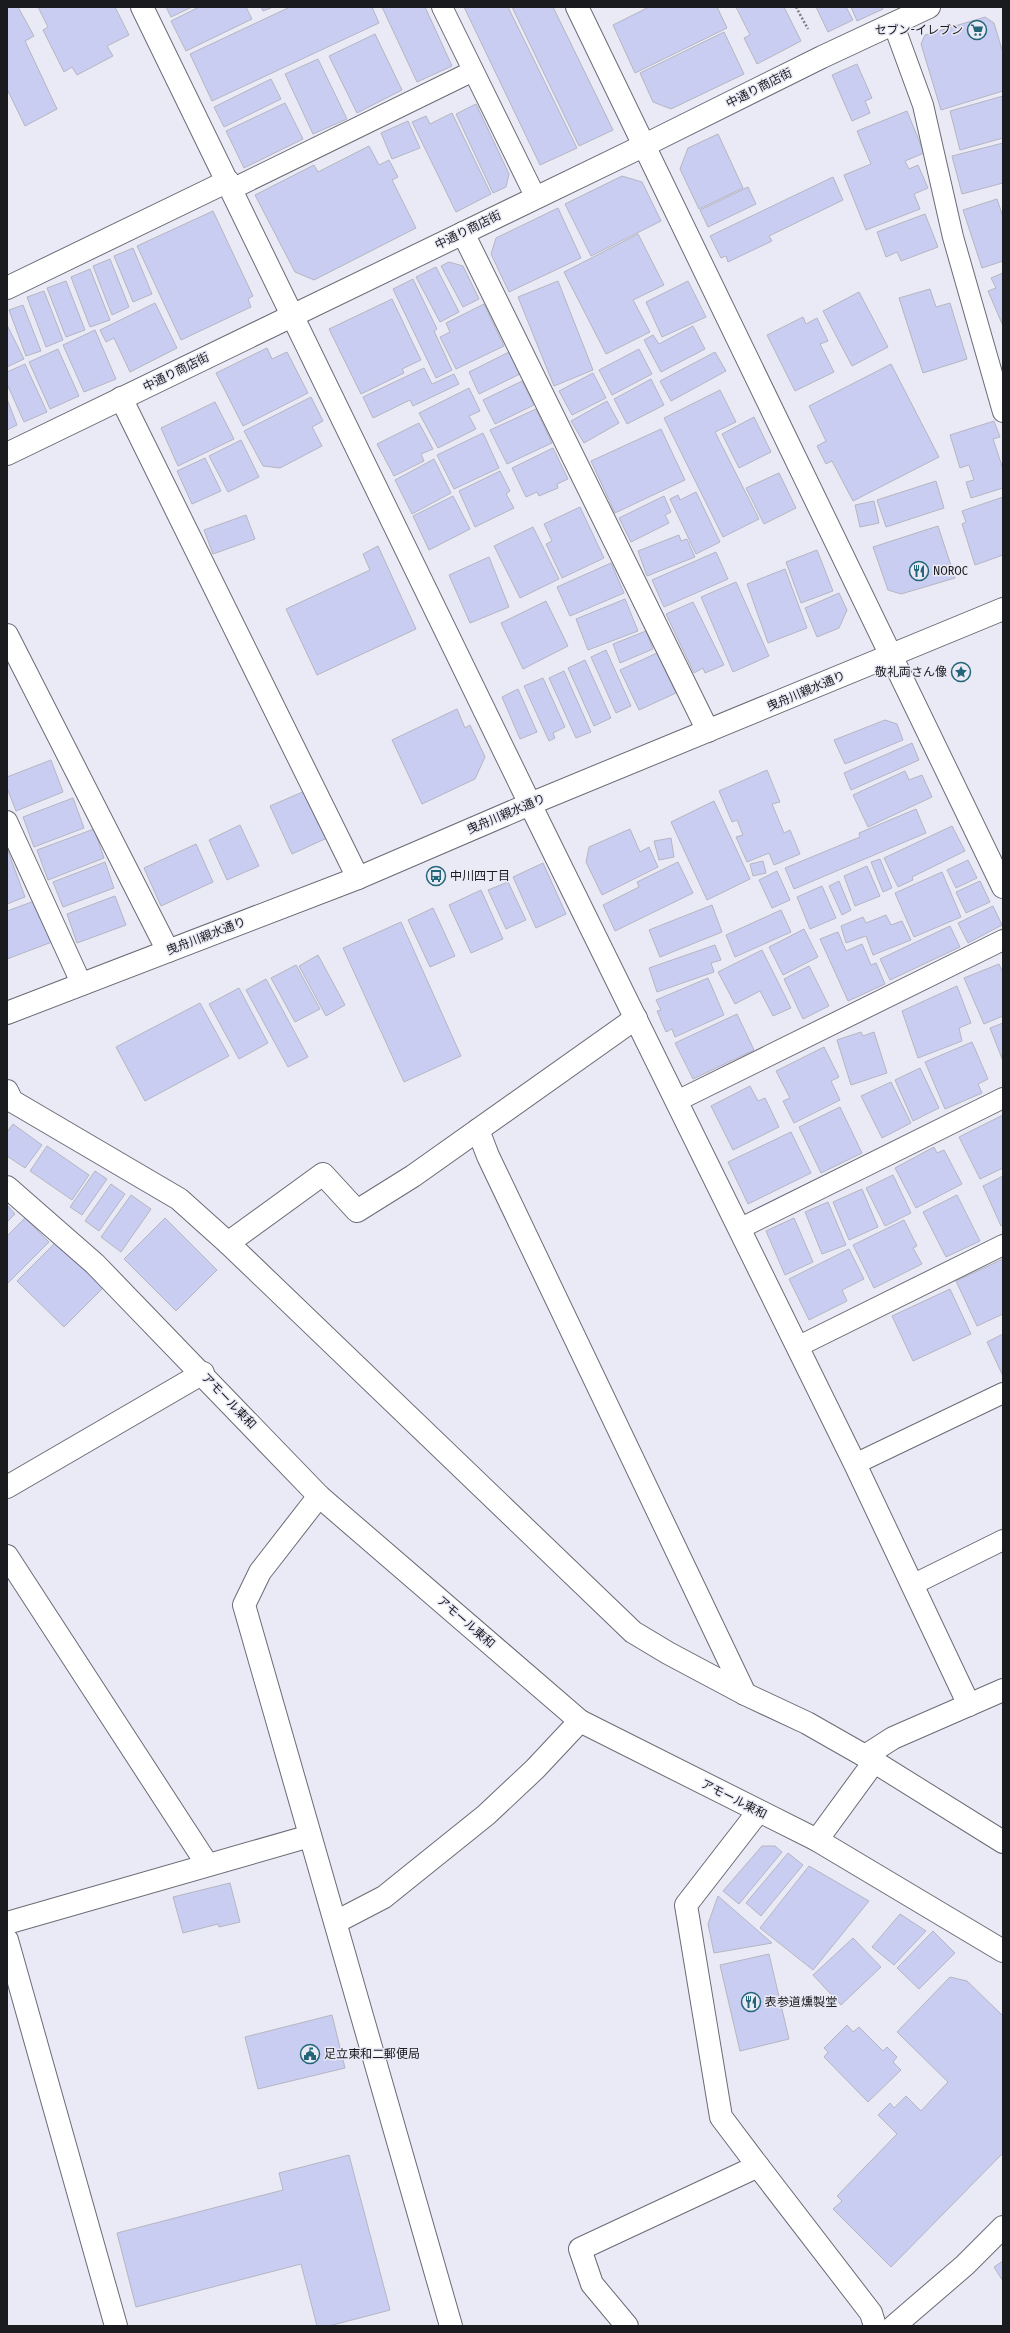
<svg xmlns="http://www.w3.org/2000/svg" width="1010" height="2333" font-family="'Fira Sans Condensed','Noto Sans JP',sans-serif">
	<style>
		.building { fill: #cacdf2; stroke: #b5b6c1 }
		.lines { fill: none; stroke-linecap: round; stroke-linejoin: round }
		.service-casing { stroke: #6a6b75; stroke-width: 22 }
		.minor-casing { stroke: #6a6b75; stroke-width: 24 }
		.tertiary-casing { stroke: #6a6b75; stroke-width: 24 }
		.path { stroke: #7b7c83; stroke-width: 2.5; stroke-dasharray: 2 2; stroke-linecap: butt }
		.service { stroke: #fff; stroke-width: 20 }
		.minor { stroke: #fff; stroke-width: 22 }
		.tertiary { stroke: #fff; stroke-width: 22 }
		.labels { text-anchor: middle; stroke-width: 3; stroke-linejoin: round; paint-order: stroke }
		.poi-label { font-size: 12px; fill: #1a1b1e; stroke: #e9eaf5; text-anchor: start }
		.street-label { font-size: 12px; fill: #1a1b1e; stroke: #e9eaf5 }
	</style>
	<rect width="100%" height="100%" fill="#e9eaf5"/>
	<g class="building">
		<polygon points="7,7 18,7 34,36 25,41 57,109 25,126 7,89"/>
		<polygon points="38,7 115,7 129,35 107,46 113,56 77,75 72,67 64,72 43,30 48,27"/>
		<polygon points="166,7 192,7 171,17"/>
		<polygon points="199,7 246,7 252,19 186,51 171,21"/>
		<polygon points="261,7 273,7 263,11"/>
		<polygon points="290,7 372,7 379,23 212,101 190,54"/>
		<polygon points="382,7 425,7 452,66 417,82"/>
		<polygon points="464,7 508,7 577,148 540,165"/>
		<polygon points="512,7 553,7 613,130 579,146"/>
		<polygon points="649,7 717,7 727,28 635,73 613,25"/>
		<polygon points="736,7 784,7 801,41 757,64 744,38 750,35"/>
		<polygon points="816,7 846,7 853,20 828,32"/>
		<polygon points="851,7 882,7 883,9 857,21"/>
		<polygon points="985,17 994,23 1003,53 1003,91 941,110 921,44 925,35"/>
		<polygon points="724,32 744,74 671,109 653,102 640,73"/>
		<polygon points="375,34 402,90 357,113 329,56"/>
		<polygon points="318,59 347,119 313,134 285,74"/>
		<polygon points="857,64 872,98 865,101 870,113 852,121 832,75"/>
		<polygon points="271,79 281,99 224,127 214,107"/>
		<polygon points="1003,96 1003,138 960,150 950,111"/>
		<polygon points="285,103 303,139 244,168 226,131"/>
		<polygon points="476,104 509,174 506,187 493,193 456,114"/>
		<polygon points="907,111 924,153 905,161 909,169 918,165 928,188 914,194 920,209 866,230 844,175 871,164 857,131"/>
		<polygon points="452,113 491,194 456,212 412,122 426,116 430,124"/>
		<polygon points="408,121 420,148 392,159 381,133"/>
		<polygon points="718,134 743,188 699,209 680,169 688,148"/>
		<polygon points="1003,143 1003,183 962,194 952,156"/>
		<polygon points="369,146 379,165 389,160 398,177 392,180 416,228 314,280 295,272 255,195 314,165 318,172"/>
		<polygon points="622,176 642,182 661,221 591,256 565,204"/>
		<polygon points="833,177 843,200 769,236 772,241 728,262 726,256 721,258 710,236"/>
		<polygon points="748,187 756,204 708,227 700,210"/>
		<polygon points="997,199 1003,217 1003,261 982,268 963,210"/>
		<polygon points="558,208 581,258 509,292 491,254 496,238"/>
		<polygon points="213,211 253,296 248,299 251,307 181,340 137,246"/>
		<polygon points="925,214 938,247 901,261 897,252 886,257 877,232"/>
		<polygon points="638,234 664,285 633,300 650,332 606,354 564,272"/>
		<polygon points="133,248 152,294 133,302 114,256"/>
		<polygon points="110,259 129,307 112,315 93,266"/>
		<polygon points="449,262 463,266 479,299 463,307 441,266"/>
		<polygon points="436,267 459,312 440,322 416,277"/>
		<polygon points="90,269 110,320 90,327 71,277"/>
		<polygon points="1003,273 1003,326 988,291 996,288 991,278"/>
		<polygon points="413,279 437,329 434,331 452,370 436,378 393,289"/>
		<polygon points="66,281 85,330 66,337 47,288"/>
		<polygon points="558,281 593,370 554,386 518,297"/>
		<polygon points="688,281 706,317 662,337 646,302"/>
		<polygon points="930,289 936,307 950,303 967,359 923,373 899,298"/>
		<polygon points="44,291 63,340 46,347 27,297"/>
		<polygon points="859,292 888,347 852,366 823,311"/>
		<polygon points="392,299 421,360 402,369 404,373 361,394 329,329"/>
		<polygon points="155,303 177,348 130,372 114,338 106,342 100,330"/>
		<polygon points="484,304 504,346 456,369 440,337 450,332 446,323"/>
		<polygon points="23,305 41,351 26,356 9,310"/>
		<polygon points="803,317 806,324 817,318 828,341 820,344 834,372 795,391 767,335"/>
		<polygon points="7,325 24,359 7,367"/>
		<polygon points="693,326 705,349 661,372 644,340 653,335 659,344"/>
		<polygon points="95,330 116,379 84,392 63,345"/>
		<polygon points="267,348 272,359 287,352 308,393 243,426 216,373"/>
		<polygon points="58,349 79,396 50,409 29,362"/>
		<polygon points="639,349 652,374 612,395 599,370"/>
		<polygon points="509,352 520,374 479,394 469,372"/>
		<polygon points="715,352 726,371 671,401 660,381"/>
		<polygon points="25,364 47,412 24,422 7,384 7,372"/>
		<polygon points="891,364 939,457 853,501 832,461 826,464 817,446 826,441 809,406"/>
		<polygon points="424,368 432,384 454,374 459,384 413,406 410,400 373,418 363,397"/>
		<polygon points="593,373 606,398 572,415 559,391"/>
		<polygon points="651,379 664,405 627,424 614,399"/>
		<polygon points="522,381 534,405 495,424 483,400"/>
		<polygon points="469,388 480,411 469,416 476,429 438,448 419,413"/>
		<polygon points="720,390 736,422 715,432 759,519 723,537 664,418"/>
		<polygon points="311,397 323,421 312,427 322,446 280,468 263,466 244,431"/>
		<polygon points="7,399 17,425 7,430"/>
		<polygon points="607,401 619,423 584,443 571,421"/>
		<polygon points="215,402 234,439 178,466 161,428"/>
		<polygon points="536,409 552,443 507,464 490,430"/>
		<polygon points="754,417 771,452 739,468 722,434"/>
		<polygon points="994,421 1000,437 993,439 1003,469 1003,488 971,498 966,482 974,480 969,465 960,468 950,435"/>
		<polygon points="419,423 433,449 421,454 424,461 394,476 377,444"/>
		<polygon points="661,429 685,480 615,513 591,461"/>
		<polygon points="483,433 499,468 454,489 437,455"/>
		<polygon points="241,440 259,477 228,492 209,456"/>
		<polygon points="553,448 568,479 557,484 558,488 539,496 537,492 526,497 512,468"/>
		<polygon points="205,458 221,491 192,504 177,471"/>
		<polygon points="434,459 451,493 412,514 395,480"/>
		<polygon points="500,471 510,491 506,494 514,508 475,527 459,491"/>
		<polygon points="779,473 796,508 764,524 746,488"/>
		<polygon points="936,481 944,508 886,527 877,500"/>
		<polygon points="696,492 720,542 696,554 670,499 678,495 680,500"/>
		<polygon points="453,496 470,529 429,550 413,516"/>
		<polygon points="664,496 671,512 665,515 669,523 631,542 619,518"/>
		<polygon points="1003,497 1003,555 975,565 962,524 966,522 962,511"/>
		<polygon points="874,501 879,523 860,527 855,505"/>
		<polygon points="580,507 604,558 562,578 546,544 552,541 544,524"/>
		<polygon points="246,515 255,539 213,554 204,530"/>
		<polygon points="938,526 955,578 901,594 888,590 873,547"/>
		<polygon points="533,527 559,579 520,598 494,546"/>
		<polygon points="679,535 681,541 687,539 695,557 647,576 638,551"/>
		<polygon points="378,546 416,629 317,675 286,609 370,570 363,554"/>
		<polygon points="817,550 833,591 801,603 786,562"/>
		<polygon points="716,552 728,579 664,607 652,580"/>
		<polygon points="489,557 509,607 470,623 449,575"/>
		<polygon points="611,563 624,593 570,616 557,587"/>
		<polygon points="785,569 807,628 768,643 747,584"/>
		<polygon points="736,582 769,656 733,672 701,597"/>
		<polygon points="839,593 847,610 839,628 817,637 805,608"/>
		<polygon points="625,599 638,631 588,650 576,619"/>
		<polygon points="546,601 568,646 523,669 501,623"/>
		<polygon points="693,602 724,665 705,673 703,668 694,673 666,614"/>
		<polygon points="646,631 653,649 620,663 613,644"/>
		<polygon points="606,650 631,706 616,713 591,657"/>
		<polygon points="657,653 676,693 639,710 620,670"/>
		<polygon points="585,660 611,718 594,726 568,668"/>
		<polygon points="564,671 591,732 576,738 549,678"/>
		<polygon points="543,678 565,727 553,733 555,738 549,741 524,686"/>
		<polygon points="518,689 537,732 520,739 502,697"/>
		<polygon points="457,709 465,728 470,725 485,757 475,779 422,804 392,740"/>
		<polygon points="885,720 897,724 903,740 845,764 834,740"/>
		<polygon points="912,743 919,760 851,790 844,773"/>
		<polygon points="51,760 63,792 16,811 7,788 7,777"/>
		<polygon points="767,770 780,802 772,804 784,833 790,830 800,854 774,865 769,853 747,862 736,837 743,835 737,820 732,822 719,791"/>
		<polygon points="905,771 909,780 922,775 932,797 868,827 853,795"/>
		<polygon points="305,791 327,838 292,854 270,806"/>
		<polygon points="73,798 84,828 34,847 23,817"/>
		<polygon points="714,801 750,879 707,900 671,822"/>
		<polygon points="916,809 926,833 794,889 785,868 860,837 859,833"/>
		<polygon points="240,825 259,866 227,880 209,840"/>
		<polygon points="952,826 965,851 912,877 913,880 898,887 884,858"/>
		<polygon points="94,829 104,858 48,880 37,850"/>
		<polygon points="630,829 640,852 649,847 658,867 602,895 586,862 589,847"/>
		<polygon points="671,838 674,857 659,860 654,841"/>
		<polygon points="196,844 213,882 161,906 144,868"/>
		<polygon points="8,851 25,897 7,904 7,852"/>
		<polygon points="880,859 892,888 883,892 871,862"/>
		<polygon points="968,860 977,878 956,888 947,870"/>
		<polygon points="763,861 766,873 753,876 750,864"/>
		<polygon points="105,862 114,888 63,907 53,882"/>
		<polygon points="678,862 693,893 615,931 603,905 639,887 637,882"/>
		<polygon points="543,863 566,914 536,928 513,877"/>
		<polygon points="867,866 880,896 855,906 844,876"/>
		<polygon points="777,871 790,900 772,908 759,880"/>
		<polygon points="942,872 961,917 914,937 895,893"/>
		<polygon points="839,881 851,910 842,915 829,886"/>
		<polygon points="980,881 990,902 966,913 956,892"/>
		<polygon points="508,882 526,920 506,929 488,890"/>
		<polygon points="822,886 836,918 810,929 797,897"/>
		<polygon points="481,890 503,939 471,953 449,905"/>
		<polygon points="115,896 126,925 77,943 67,914"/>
		<polygon points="37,900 52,942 7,959 7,911"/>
		<polygon points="712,905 722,932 660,957 649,930"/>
		<polygon points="993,906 1002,925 968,943 958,923"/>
		<polygon points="433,908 455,956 430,967 408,920"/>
		<polygon points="781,910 791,932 735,957 726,935"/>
		<polygon points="886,915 891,925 902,921 911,940 873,955 866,936 846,943 841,926 863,917 866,923"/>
		<polygon points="401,922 461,1056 404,1082 343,948"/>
		<polygon points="950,926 960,947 890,980 880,959"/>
		<polygon points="804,929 818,957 783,975 769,947"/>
		<polygon points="838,932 846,951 862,944 871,965 876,963 885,984 848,1001 820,939"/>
		<polygon points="715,945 721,960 711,963 714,972 657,992 649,968"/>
		<polygon points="762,950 791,1008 773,1016 760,991 735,1004 718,972"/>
		<polygon points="318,955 345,1005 326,1016 299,966"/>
		<polygon points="999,964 1003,973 1003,1016 984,1024 964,978"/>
		<polygon points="296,965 320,1009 295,1022 271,978"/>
		<polygon points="809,966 829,1006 803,1019 784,979"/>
		<polygon points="708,978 724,1015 675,1037 672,1029 666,1032 657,1011 661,1010 656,1000"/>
		<polygon points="266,979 308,1057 288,1067 246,990"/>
		<polygon points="957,986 971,1023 959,1028 962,1041 918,1058 902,1011"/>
		<polygon points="239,988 268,1043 239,1059 209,1004"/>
		<polygon points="200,1003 229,1056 145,1101 116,1047"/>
		<polygon points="737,1014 754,1050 693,1079 675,1043"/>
		<polygon points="1003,1023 1003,1061 990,1028"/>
		<polygon points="861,1032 863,1036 874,1032 887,1073 851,1085 837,1040"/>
		<polygon points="972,1042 988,1079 978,1084 982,1093 945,1109 925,1062"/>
		<polygon points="824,1047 839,1077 831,1081 840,1100 794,1123 783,1101 790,1098 776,1071"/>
		<polygon points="920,1068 939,1108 913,1121 895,1080"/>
		<polygon points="891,1082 911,1123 882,1138 861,1096"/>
		<polygon points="750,1086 758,1101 765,1098 779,1127 733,1150 711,1106"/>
		<polygon points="840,1107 862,1153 821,1173 799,1127"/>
		<polygon points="1003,1115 1003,1168 980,1179 959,1137"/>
		<polygon points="13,1124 42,1145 25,1168 7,1156 7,1132"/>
		<polygon points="791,1132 811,1173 748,1204 728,1162"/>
		<polygon points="47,1146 89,1175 72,1200 30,1171"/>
		<polygon points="934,1147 937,1153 944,1150 962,1184 916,1208 895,1168"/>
		<polygon points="95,1171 107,1179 82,1215 70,1207"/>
		<polygon points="893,1175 911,1213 885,1226 866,1188"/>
		<polygon points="1003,1176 1003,1225 1001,1226 983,1186"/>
		<polygon points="111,1184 125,1194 99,1231 85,1221"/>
		<polygon points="862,1189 878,1227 849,1240 833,1202"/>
		<polygon points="131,1195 151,1209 121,1252 101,1237"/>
		<polygon points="957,1195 980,1241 946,1257 923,1212"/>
		<polygon points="828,1202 846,1245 822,1254 805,1212"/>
		<polygon points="7,1205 15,1214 7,1222"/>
		<polygon points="25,1218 49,1242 7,1284 7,1236"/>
		<polygon points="165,1218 217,1270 176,1311 124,1259"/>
		<polygon points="794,1218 813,1262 785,1275 766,1231"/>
		<polygon points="904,1220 917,1246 913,1248 922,1264 874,1288 853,1245"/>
		<polygon points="56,1242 103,1288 64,1327 17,1281"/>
		<polygon points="849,1249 864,1279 842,1290 847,1301 809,1320 789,1279"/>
		<polygon points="1003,1259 1003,1314 977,1326 956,1281"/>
		<polygon points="950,1289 971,1334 913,1361 892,1316"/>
		<polygon points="1003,1334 1003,1376 987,1342"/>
		<polygon points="762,1846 775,1846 782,1852 739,1904 723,1891"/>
		<polygon points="788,1853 803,1865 761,1916 746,1903"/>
		<polygon points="809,1866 869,1901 813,1970 760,1928"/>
		<polygon points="230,1883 240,1922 219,1927 218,1924 183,1933 173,1897"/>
		<polygon points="718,1896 772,1943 714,1953 708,1924"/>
		<polygon points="900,1914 926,1931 894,1965 872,1947"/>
		<polygon points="933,1931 955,1953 919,1989 897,1968"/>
		<polygon points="853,1938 881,1967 841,2005 813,1975"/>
		<polygon points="769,1954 789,2039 740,2051 720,1965"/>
		<polygon points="950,1977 967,1981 1003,2016 1003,2153 891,2267 833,2209 842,2201 837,2196 897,2134 878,2115 890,2103 894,2108 906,2096 921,2111 948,2082 897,2032"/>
		<polygon points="332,2015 345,2068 258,2089 245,2037"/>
		<polygon points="847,2025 853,2032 859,2027 883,2051 887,2047 897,2057 893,2062 901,2070 868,2102 824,2057 828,2052 824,2048"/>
		<polygon points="349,2155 390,2310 329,2326 317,2326 301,2264 136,2307 117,2233 283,2190 279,2173"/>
		<polygon points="1003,2261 1003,2281 994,2267"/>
	</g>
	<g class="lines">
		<g class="service-casing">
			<g id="service">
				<polyline points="442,7 536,198"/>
				<polyline points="893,23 923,105 953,237 1003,412"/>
				<polyline points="232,189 473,71"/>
				<polyline points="7,821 82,985"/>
				<polyline points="677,1101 1003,940"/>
				<polyline points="739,1229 1003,1098"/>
				<polyline points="797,1347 1003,1245"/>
				<polyline points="855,1464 1003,1393"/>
				<polyline points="912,1585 1003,1540"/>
			</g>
		</g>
		<g class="minor-casing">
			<g id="minor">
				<polyline points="142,7 530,804 855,1464 969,1705"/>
				<polyline points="577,7 1003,887"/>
				<polyline points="463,233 708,731"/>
				<polyline points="7,288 228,181"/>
				<polyline points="121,398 358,878"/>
				<polyline points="7,454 645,145 822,57 929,7"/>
				<polyline points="7,635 168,951"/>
				<polyline points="7,1091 12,1101 179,1199 228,1243 633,1632 668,1653 745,1694 807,1723 865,1756 1003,1842"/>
				<polyline points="478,1130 488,1156 745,1694"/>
				<polyline points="7,1187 95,1264 319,1496 580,1721 817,1840 1003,1951"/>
				<polyline points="228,1243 323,1174 357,1211 413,1176 636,1018"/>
				<polyline points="7,1487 203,1373"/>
				<polyline points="319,1496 260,1572 244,1605 451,2326"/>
				<polyline points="7,1556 207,1864"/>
				<polyline points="865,1756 893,1738 1003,1690"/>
				<polyline points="817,1840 874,1762"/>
				<polyline points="336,1922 384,1897 486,1815 535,1769 580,1721"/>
				<polyline points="7,1923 310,1836"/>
				<polyline points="7,1940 116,2326"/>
				<polyline points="758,2166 871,2313 875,2326"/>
				<polyline points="627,2326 592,2284 580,2249 758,2166 721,2117 686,1905 758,1812"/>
				<polyline points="894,2326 965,2265 1003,2227"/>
			</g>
		</g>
		<g class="tertiary-casing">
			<polyline id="tertiary" points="7,1013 358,878 530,804 1003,609"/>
		</g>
		<polyline class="path" points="796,7 808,29"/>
		<use href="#service" class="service"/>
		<use href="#minor" class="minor"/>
		<use href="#tertiary" class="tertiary"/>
	</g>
	<defs>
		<g id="supermarket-ring" transform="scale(1)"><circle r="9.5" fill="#e9eaf5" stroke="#236678" stroke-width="1.5"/><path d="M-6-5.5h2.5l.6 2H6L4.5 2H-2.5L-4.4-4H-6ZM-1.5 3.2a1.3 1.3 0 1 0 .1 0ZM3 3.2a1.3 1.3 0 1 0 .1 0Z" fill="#236678"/></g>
		<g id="restaurant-ring" transform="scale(1)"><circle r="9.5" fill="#e9eaf5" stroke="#236678" stroke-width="1.5"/><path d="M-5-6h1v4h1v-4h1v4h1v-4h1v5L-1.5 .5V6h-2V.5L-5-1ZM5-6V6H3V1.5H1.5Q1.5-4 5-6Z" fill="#236678"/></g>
		<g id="sight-ring" transform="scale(1)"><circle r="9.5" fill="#e9eaf5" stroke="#236678" stroke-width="1.5"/><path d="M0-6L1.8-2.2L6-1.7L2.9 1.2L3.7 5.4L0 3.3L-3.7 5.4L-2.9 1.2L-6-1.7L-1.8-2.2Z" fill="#236678"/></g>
		<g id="bus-ring" transform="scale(1)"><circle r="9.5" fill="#e9eaf5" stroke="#236678" stroke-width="1.5"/><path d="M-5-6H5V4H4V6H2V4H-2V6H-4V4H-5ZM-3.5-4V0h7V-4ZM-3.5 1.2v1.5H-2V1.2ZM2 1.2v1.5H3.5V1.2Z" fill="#236678"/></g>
		<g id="civic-ring" transform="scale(1)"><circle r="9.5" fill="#e9eaf5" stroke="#236678" stroke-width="1.5"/><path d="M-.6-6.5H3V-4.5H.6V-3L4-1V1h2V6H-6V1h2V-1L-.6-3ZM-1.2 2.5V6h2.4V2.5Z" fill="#236678"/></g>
	</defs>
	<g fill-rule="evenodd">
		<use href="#supermarket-ring" x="977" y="30"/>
		<use href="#restaurant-ring" x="919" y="571"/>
		<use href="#sight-ring" x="961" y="672"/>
		<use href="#bus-ring" x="436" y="876"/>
		<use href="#restaurant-ring" x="751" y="2002"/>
		<use href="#civic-ring" x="310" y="2054"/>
	</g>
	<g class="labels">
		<g class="poi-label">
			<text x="963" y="34" text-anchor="end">セブン-イレブン</text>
			<text x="933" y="575">NOROC</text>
			<text x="947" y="676" text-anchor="end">敬礼両さん像</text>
			<text x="450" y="880">中川四丁目</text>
			<text x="765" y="2006">表参道燻製堂</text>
			<text x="324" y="2058">足立東和二郵便局</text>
		</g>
		<g class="street-label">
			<text transform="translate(759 88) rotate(-27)" y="4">中通り商店街</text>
			<text transform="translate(468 230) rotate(-26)" y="4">中通り商店街</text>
			<text transform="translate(176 372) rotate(-26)" y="4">中通り商店街</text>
			<text transform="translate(806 691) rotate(-23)" y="4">曳舟川親水通り</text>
			<text transform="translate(506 814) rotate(-23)" y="4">曳舟川親水通り</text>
			<text transform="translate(206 936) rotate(-21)" y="4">曳舟川親水通り</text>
			<text transform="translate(229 1401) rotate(46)" y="4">アモール東和</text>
			<text transform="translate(466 1622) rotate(41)" y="4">アモール東和</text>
			<text transform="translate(734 1799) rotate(27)" y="4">アモール東和</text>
		</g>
	</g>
	<rect width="1010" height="2333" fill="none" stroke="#1a1b1e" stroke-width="16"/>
</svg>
